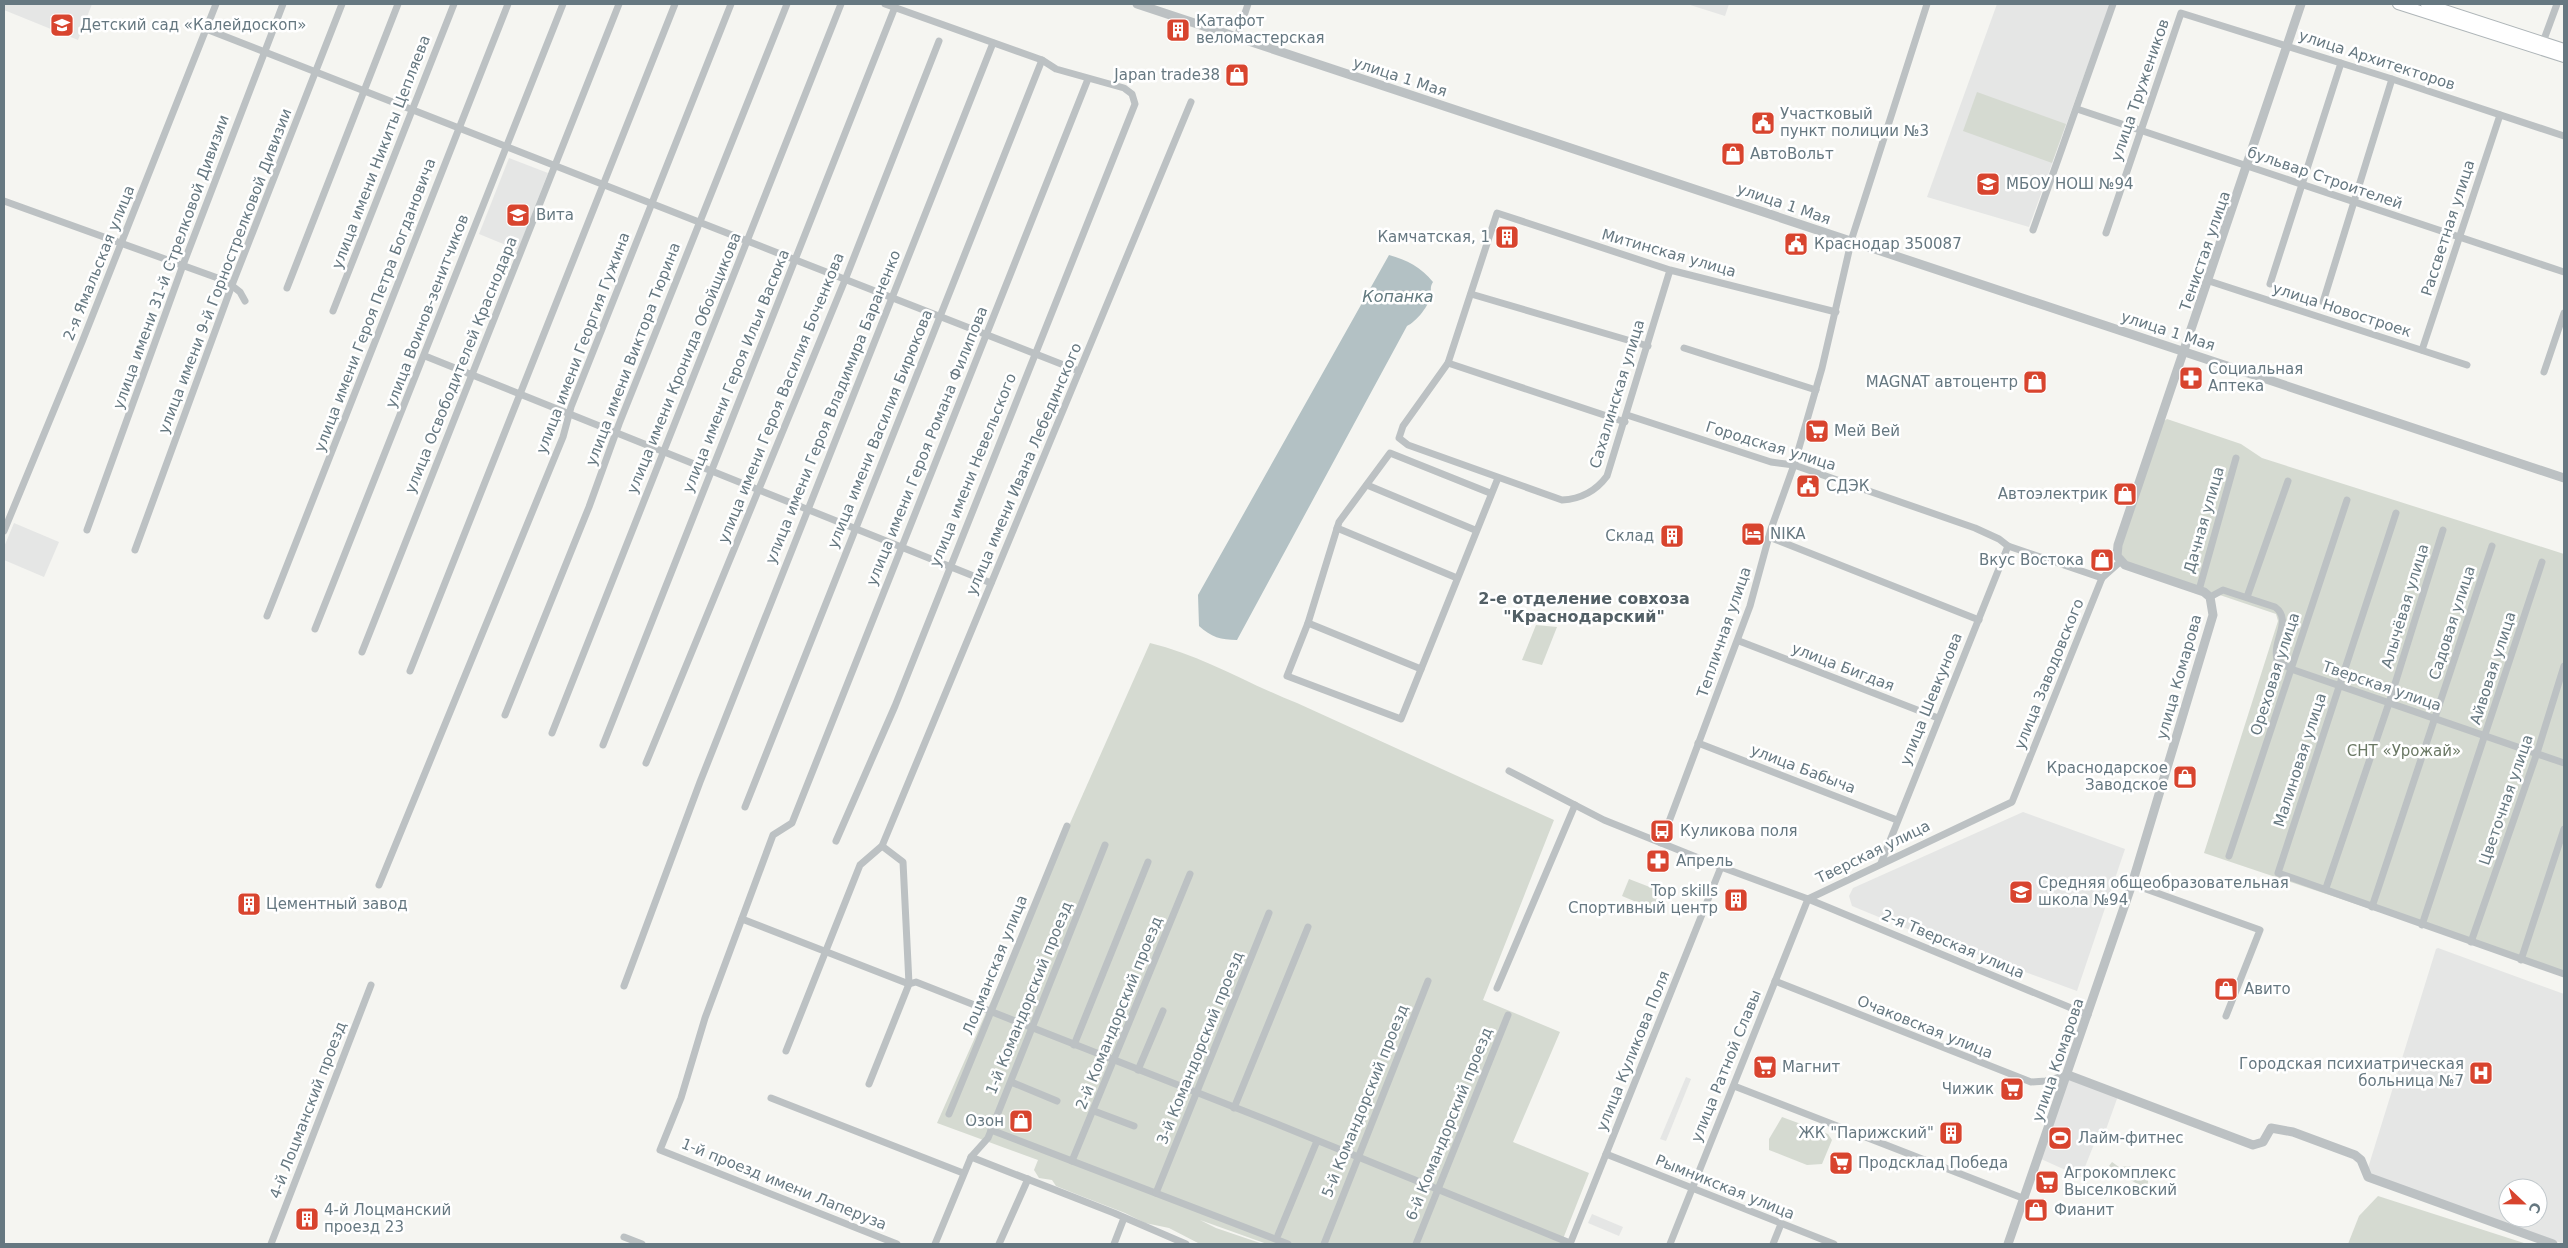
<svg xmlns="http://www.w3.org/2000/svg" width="2568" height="1248" font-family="'DejaVu Sans',sans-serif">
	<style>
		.built { fill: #e5e6e5; fill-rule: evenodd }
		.green { fill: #d5dad1 }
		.water { fill: #b3c1c4 }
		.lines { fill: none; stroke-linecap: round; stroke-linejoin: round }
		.secondary-casing { stroke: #aeb5b8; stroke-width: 12 }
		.minor { stroke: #bcc1c3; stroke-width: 7 }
		.tertiary { stroke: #bcc1c3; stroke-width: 9 }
		.secondary { stroke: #fff; stroke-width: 10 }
		.labels { text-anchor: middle; stroke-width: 5; stroke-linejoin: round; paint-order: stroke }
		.poi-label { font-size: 15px; fill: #667881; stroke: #fff; text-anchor: start }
		.street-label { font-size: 15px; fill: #667881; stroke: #fff }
		.park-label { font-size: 15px; fill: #6a7864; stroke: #fff }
		.water-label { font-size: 16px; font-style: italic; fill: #61797e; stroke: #fff }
		.neighbourhood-label { font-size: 16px; font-weight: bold; fill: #536066; stroke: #fff }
	</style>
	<rect width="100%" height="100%" fill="#f5f5f1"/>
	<g class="built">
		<polygon points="4,4 92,4 78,40 4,10"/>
		<polygon points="1687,4 1729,4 1725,16"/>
		<polygon points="1997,4 2110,4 2029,227 1927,197"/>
		<polygon points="509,158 548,173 518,250 479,234"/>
		<polygon points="14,523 59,542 44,577 4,560 4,547"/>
		<polygon points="2023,812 2125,849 2077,991 1915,932 1852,906 1849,896 1853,888"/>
		<path d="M2438,948L2564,994V1244L2374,1178L2368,1168L2436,949ZM2508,1188H2538V1218H2508Z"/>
		<polygon points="1686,1077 1691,1079 1666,1141 1660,1139"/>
		<polygon points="2069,1078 2118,1096 2104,1135 2098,1134 2081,1177 2041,1159"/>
		<polygon points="1592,1214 1623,1227 1619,1236 1588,1223"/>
	</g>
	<g class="green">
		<polygon points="1977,92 2066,124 2052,163 1963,131"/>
		<polygon points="2167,419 2241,444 2262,458 2564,554 2564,974 2204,853 2278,621 2276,614 2125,563 2118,552 2161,423"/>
		<polygon points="1536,625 1557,627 1542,665 1522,660"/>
		<path d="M1150,643C1201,655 1248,684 1297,703L1554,820L1483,1000L1560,1032L1513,1142L1589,1173L1561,1244H1267L1200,1220L1216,1228L1263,1244L1198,1243L1169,1228L1145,1223L1125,1213L1081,1196L1056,1186L1052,1180L1039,1178L1034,1170L1038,1160L937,1123Z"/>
		<polygon points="1629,879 1660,891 1653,909 1622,896"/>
		<polygon points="1782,1117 1828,1134 1832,1140 1822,1164 1807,1165 1769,1150 1769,1139"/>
		<polygon points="2112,1162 2119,1167 2130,1166 2136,1175 2149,1174 2147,1189 2112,1170 2109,1166"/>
		<polygon points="2378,1196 2527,1244 2348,1244 2359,1216"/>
	</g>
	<path class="water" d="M1389,255C1407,260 1421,267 1433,282C1430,287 1431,289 1431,294C1430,305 1416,322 1407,326L1237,640C1221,640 1211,637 1199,626L1198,595Z"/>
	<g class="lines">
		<g class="secondary-casing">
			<g id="secondary">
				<polyline points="2398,4 2564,57"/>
				<polyline points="2426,4 2564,49"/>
			</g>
		</g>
		<g class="minor">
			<polyline points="206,29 1079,371"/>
			<polyline points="1237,37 1248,4"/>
			<polyline points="2543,42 2557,4"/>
			<polyline points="2077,109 2564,272"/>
			<polyline points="4,201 226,281 240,292 245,301"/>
			<polyline points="2033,230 2113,4"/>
			<polyline points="2106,233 2181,13 2392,79 2564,136"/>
			<path d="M1670,270L1607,476C1596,491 1581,499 1562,500L1408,445L1399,438L1403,426L1448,363L1497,213L1670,270L1836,312"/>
			<polyline points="2209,281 2467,365"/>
			<polyline points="2270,284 2341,63"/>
			<polyline points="287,288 398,4"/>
			<polyline points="1471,294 1648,346"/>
			<polyline points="2323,302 2392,79"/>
			<polyline points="333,311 454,4"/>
			<polyline points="1684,348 1816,390"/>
			<polyline points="2422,350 2500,115"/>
			<polyline points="425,356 991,583"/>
			<polyline points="1448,363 1625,422"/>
			<polyline points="2544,372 2564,313"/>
			<polyline points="1627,415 1771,462 1794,465 1975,528 1999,539 2008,546 2102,578"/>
			<polyline points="1367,485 1475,530"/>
			<polyline points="1490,493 1390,453 1339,522 1308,623 1287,676 1401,719 1498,478"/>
			<polyline points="2396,513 2278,873 2564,974"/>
			<polyline points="1337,528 1457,578"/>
			<polyline points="87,530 183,265 283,4"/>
			<polyline points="4,531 82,342 216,4"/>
			<polyline points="1769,537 1979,620"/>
			<polyline points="135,550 232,285 342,4"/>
			<polyline points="2199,590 2236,458"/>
			<path d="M2210,597L2223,590L2275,607C2293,620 2272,640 2277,660L2291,669L2564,763"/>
			<polyline points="2247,597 2288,481"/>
			<polyline points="267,616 508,4"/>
			<polyline points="1308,623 1421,669"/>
			<polyline points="315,629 563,4"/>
			<polyline points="1739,641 1938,718"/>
			<polyline points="362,652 619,4"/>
			<polyline points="410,671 675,4"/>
			<polyline points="505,715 589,507 619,424 787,4"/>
			<polyline points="552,733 841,4"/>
			<polyline points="1698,743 1897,820"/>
			<polyline points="603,745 895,7"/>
			<polyline points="646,763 845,280 939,41"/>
			<polyline points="1509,771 1604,820 1721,867 1808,899 2088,1015"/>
			<polyline points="745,807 1042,60"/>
			<polyline points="836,841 895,706 1135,104 1132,94 1124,88 1056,69 1042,60 885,4"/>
			<polyline points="1661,843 1750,606 1771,529 1794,465 1822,368 1852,238 1927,4"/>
			<polyline points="2229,856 2347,500"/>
			<polyline points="1881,863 2008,546"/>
			<polyline points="2132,884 2260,930 2226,1016"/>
			<polyline points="379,885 563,437 571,407 731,4"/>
			<polyline points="2326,888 2389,703 2443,530"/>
			<polyline points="1808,899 2012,802 2102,578 2120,562"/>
			<polyline points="2372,907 2492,546"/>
			<polyline points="742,919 909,984 916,982 1277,1124 1570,1243"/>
			<polyline points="2422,925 2542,562"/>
			<polyline points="2471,942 2537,753 2564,666"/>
			<polyline points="2521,960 2564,829"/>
			<polyline points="1775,981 2031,1082 2046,1081 2068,1075"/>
			<polyline points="624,986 700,782 993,43"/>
			<polyline points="1497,988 1575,805"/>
			<polyline points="1074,1045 1148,862"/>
			<polyline points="786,1051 860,865 882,846 1191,102"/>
			<polyline points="1138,1070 1163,1011"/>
			<polyline points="1011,1082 1057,1101"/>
			<polyline points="869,1084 909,984 903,862 882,846"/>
			<polyline points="1734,1086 2025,1199"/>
			<polyline points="771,1098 963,1173"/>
			<polyline points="1234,1108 1308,927"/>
			<polyline points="1094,1111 1134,1126"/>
			<polyline points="949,1114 1067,826"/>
			<polyline points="991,1130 1288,1244"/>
			<polyline points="1606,1154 1834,1244"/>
			<polyline points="971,1157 1114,1213 1186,1244"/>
			<polyline points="1072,1161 1190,874"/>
			<polyline points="1156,1193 1269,913"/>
			<polyline points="1278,1235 1317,1141"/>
			<polyline points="624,1237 642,1244"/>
			<polyline points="271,1244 371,985"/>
			<polyline points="897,1244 660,1150 681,1098 705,1018 773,835 792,823 1088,79"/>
			<polyline points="935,1244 971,1157 988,1138 1105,845"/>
			<polyline points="999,1244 1028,1179"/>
			<polyline points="1114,1244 1124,1218"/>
			<polyline points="1324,1244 1428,981"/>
			<polyline points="1416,1244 1508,1015"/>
			<polyline points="1570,1244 1721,867"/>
			<polyline points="1670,1244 1808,899"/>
			<polyline points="1773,1244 1781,1224"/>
		</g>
		<g class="tertiary">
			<path d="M1137,4C1613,162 2089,319 2564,478"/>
			<polyline points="2068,1075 2253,1145 2263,1142 2271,1128 2293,1132 2355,1155 2361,1160 2368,1177 2553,1244"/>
			<polyline points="2008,1244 2132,884 2213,615 2210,597 2204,592 2125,565 2117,556 2118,545 2301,4"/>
		</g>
		<use href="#secondary" class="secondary"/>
	</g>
	<defs>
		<g id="school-square" transform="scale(1.25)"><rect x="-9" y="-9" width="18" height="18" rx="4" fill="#d8442e" stroke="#fff"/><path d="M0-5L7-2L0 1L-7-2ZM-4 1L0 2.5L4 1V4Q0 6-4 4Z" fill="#fff"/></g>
		<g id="building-square" transform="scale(1.25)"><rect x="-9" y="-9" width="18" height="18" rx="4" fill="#d8442e" stroke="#fff"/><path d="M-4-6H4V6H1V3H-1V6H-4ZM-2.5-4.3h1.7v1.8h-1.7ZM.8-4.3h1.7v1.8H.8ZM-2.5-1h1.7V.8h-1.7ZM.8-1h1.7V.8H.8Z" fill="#fff"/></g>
		<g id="shop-square" transform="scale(1.25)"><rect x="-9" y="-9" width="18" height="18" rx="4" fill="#d8442e" stroke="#fff"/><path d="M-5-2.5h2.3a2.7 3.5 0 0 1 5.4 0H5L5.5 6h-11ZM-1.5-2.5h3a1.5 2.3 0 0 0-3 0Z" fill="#fff"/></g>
		<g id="civic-square" transform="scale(1.25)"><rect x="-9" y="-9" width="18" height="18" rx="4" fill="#d8442e" stroke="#fff"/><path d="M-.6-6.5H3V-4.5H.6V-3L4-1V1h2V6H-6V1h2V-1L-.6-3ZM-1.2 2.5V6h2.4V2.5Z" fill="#fff"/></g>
		<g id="pharmacy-square" transform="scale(1.25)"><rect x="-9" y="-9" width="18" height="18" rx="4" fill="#d8442e" stroke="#fff"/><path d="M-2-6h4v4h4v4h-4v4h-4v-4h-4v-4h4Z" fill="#fff"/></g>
		<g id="supermarket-square" transform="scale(1.25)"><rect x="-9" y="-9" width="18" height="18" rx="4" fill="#d8442e" stroke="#fff"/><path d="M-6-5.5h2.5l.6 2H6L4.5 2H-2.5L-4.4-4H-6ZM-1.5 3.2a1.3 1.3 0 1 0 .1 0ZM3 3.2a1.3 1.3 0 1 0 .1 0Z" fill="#fff"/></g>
		<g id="hotel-square" transform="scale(1.25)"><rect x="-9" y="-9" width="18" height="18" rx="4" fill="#d8442e" stroke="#fff"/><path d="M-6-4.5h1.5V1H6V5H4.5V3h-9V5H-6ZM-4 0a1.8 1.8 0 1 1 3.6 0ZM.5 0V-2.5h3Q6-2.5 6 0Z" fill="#fff"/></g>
		<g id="bus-square" transform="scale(1.25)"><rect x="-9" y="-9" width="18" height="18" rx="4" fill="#d8442e" stroke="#fff"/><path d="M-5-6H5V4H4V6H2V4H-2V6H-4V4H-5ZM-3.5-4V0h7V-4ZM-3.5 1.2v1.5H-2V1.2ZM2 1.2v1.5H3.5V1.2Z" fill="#fff"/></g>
		<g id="hospital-square" transform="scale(1.25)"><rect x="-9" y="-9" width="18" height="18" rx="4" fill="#d8442e" stroke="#fff"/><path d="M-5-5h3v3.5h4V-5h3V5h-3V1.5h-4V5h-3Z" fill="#fff"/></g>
		<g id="stadium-square" transform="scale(1.25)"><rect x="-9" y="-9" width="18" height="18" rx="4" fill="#d8442e" stroke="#fff"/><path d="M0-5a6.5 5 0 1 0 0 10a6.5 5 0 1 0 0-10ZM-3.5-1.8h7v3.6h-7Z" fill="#fff"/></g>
	</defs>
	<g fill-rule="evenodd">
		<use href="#school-square" x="62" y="25"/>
		<use href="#building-square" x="1178" y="30"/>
		<use href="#shop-square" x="1237" y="75"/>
		<use href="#civic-square" x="1763" y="123"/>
		<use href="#shop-square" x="1733" y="154"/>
		<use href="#school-square" x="1988" y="184"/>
		<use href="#school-square" x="518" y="215"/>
		<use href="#building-square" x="1507" y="237"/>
		<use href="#civic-square" x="1796" y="244"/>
		<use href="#pharmacy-square" x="2191" y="378"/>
		<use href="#shop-square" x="2035" y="382"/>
		<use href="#supermarket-square" x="1817" y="431"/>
		<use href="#civic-square" x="1808" y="486"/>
		<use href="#shop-square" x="2125" y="494"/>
		<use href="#hotel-square" x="1753" y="534"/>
		<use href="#building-square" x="1672" y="536"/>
		<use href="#shop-square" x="2102" y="560"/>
		<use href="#shop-square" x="2185" y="777"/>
		<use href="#bus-square" x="1662" y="831"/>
		<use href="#pharmacy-square" x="1658" y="861"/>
		<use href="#school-square" x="2021" y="892"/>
		<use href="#building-square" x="1736" y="900"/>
		<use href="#building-square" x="249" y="904"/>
		<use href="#shop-square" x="2226" y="989"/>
		<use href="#supermarket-square" x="1765" y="1067"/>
		<use href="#hospital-square" x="2481" y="1073"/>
		<use href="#supermarket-square" x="2012" y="1089"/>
		<use href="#shop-square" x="1021" y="1121"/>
		<use href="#building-square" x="1951" y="1133"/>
		<use href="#stadium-square" x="2060" y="1138"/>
		<use href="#supermarket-square" x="1841" y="1163"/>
		<use href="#supermarket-square" x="2047" y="1182"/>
		<use href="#shop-square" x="2036" y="1210"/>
		<use href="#building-square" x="307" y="1219"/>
	</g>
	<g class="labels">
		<g class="poi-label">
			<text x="1196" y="26">Катафот<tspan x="1196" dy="17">веломастерская</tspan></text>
			<text x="80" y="30">Детский сад «Калейдоскоп»</text>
			<text x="1220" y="80" text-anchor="end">Japan trade38</text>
			<text x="1780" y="119">Участковый<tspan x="1780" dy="17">пункт полиции №3</tspan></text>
			<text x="1750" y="159">АвтоВольт</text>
			<text x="2006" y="189">МБОУ НОШ №94</text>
			<text x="536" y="220">Вита</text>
			<text x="1490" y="242" text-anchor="end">Камчатская, 1</text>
			<text x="1814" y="249">Краснодар 350087</text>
			<text x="2208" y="374">Социальная<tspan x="2208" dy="17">Аптека</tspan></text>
			<text x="2018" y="387" text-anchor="end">MAGNAT автоцентр</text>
			<text x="1834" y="436">Мей Вей</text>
			<text x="1826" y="491">СДЭК</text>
			<text x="2108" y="499" text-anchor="end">Автоэлектрик</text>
			<text x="1770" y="539">NIKA</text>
			<text x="1654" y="541" text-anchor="end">Склад</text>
			<text x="2084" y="565" text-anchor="end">Вкус Востока</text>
			<text x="2168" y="773" text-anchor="end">Краснодарское<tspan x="2168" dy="17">Заводское</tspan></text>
			<text x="1680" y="836">Куликова поля</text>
			<text x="1676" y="866">Апрель</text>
			<text x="2038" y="888">Средняя общеобразовательная<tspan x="2038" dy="17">школа №94</tspan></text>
			<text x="1718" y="896" text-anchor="end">Top skills<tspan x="1718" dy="17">Спортивный центр</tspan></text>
			<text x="266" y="909">Цементный завод</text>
			<text x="2244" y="994">Авито</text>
			<text x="2464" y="1069" text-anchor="end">Городская психиатрическая<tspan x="2464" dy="17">больница №7</tspan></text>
			<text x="1782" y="1072">Магнит</text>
			<text x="1994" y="1094" text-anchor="end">Чижик</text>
			<text x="1004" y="1126" text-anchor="end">Озон</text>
			<text x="1934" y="1138" text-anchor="end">ЖК "Парижский"</text>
			<text x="2078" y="1143">Лайм-фитнес</text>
			<text x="1858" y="1168">Продсклад Победа</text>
			<text x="2064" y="1178">Агрокомплекс<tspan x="2064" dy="17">Выселковский</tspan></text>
			<text x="324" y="1215">4-й Лоцманский<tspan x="324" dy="17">проезд 23</tspan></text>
			<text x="2054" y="1215">Фианит</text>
		</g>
		<g class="street-label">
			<text transform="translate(2377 60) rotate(18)" y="5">улица Архитекторов</text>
			<text transform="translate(1400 77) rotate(18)" y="5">улица 1 Мая</text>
			<text transform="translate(2140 90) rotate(-71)" y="5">улица Тружеников</text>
			<text transform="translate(381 152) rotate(-69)" y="5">улица имени Никиты Цепляева</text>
			<text transform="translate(2325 178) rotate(19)" y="5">бульвар Строителей</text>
			<text transform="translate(1784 204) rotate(19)" y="5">улица 1 Мая</text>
			<text transform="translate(2448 228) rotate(-72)" y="5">Рассветная улица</text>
			<text transform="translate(2205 251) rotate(-71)" y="5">Тенистая улица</text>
			<text transform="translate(1669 253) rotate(16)" y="5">Митинская улица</text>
			<text transform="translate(171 262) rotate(-70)" y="5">улица имени 31-й Стрелковой Дивизии</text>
			<text transform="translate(99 263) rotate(-68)" y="5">2-я Ямальская улица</text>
			<text transform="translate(225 271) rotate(-69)" y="5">улица имени 9-й Горнострелковой Дивизии</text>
			<text transform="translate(375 305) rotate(-69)" y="5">улица имени Героя Петра Богдановича</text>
			<text transform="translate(2342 310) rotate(18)" y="5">улица Новостроек</text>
			<text transform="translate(427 311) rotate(-69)" y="5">улица Воинов-зенитчиков</text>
			<text transform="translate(2168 331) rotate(18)" y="5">улица 1 Мая</text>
			<text transform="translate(583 343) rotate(-69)" y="5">улица имени Георгия Гужина</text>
			<text transform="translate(633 354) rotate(-69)" y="5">улица имени Виктора Тюрина</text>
			<text transform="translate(684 363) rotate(-68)" y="5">улица имени Кронида Обойщикова</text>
			<text transform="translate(461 365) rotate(-68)" y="5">улица Освободителей Краснодара</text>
			<text transform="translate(736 371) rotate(-68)" y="5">улица имени Героя Ильи Васюка</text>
			<text transform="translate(1617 394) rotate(-73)" y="5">Сахалинская улица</text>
			<text transform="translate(781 398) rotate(-68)" y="5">улица имени Героя Василия Боченкова</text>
			<text transform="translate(833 407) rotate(-68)" y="5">улица имени Героя Владимира Бараненко</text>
			<text transform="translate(880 429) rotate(-68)" y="5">улица имени Василия Бирюкова</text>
			<text transform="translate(927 446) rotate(-68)" y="5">улица имени Героя Романа Филипова</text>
			<text transform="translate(1771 446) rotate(17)" y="5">Городская улица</text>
			<text transform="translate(1024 469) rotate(-67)" y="5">улица имени Ивана Лебединского</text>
			<text transform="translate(973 470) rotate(-68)" y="5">улица имени Невельского</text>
			<text transform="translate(2204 520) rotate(-74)" y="5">Дачная улица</text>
			<text transform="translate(2405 606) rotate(-73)" y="5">Алычёвая улица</text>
			<text transform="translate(2452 623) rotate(-72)" y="5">Садовая улица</text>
			<text transform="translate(1724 632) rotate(-71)" y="5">Тепличная улица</text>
			<text transform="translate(1843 667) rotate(21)" y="5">улица Бигдая</text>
			<text transform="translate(2493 668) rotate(-72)" y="5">Айвовая улица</text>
			<text transform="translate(2049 674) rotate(-68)" y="5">улица Заводовского</text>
			<text transform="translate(2275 674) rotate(-72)" y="5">Ореховая улица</text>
			<text transform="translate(2179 677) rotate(-74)" y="5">улица Комарова</text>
			<text transform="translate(2382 686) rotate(19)" y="5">Тверская улица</text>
			<text transform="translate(1931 699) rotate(-68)" y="5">улица Шевкунова</text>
			<text transform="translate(2300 760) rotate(-72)" y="5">Малиновая улица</text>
			<text transform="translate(1803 769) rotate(21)" y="5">улица Бабыча</text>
			<text transform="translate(2506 800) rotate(-71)" y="5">Цветочная улица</text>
			<text transform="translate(1873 852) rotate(-26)" y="5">Тверская улица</text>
			<text transform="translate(1953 944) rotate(23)" y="5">2-я Тверская улица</text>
			<text transform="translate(995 965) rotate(-68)" y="5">Лоцманская улица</text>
			<text transform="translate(1029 998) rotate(-68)" y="5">1-й Командорский проезд</text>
			<text transform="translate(1119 1013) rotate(-68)" y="5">2-й Командорский проезд</text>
			<text transform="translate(1925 1027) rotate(22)" y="5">Очаковская улица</text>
			<text transform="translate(1200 1048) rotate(-68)" y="5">3-й Командорский проезд</text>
			<text transform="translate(1633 1051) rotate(-68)" y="5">улица Куликова Поля</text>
			<text transform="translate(2058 1060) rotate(-71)" y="5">улица Комарова</text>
			<text transform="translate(1726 1066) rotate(-68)" y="5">улица Ратной Славы</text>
			<text transform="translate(1365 1101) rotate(-68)" y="5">5-й Командорский проезд</text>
			<text transform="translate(308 1110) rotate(-69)" y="5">4-й Лоцманский проезд</text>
			<text transform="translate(1449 1124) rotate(-68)" y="5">6-й Командорский проезд</text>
			<text transform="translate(784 1184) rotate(22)" y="5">1-й проезд имени Лаперуза</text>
			<text transform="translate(1725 1187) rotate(22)" y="5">Рымникская улица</text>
		</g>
		<g class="park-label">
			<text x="2404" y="756">СНТ «Урожай»</text>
		</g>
		<g class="water-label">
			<text x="1398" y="302">Копанка</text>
		</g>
		<g class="neighbourhood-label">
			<text x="1584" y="604">2-е отделение совхоза<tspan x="1584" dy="18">"Краснодарский"</tspan></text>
		</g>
	</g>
	<rect width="2568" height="1248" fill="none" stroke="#667881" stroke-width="10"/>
	<g transform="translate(2523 1203) rotate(112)"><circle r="24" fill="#ffffff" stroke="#c2c9cd"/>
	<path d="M0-4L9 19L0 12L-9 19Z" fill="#d8442e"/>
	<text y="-8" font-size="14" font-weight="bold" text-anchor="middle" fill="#667881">С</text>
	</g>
</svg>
